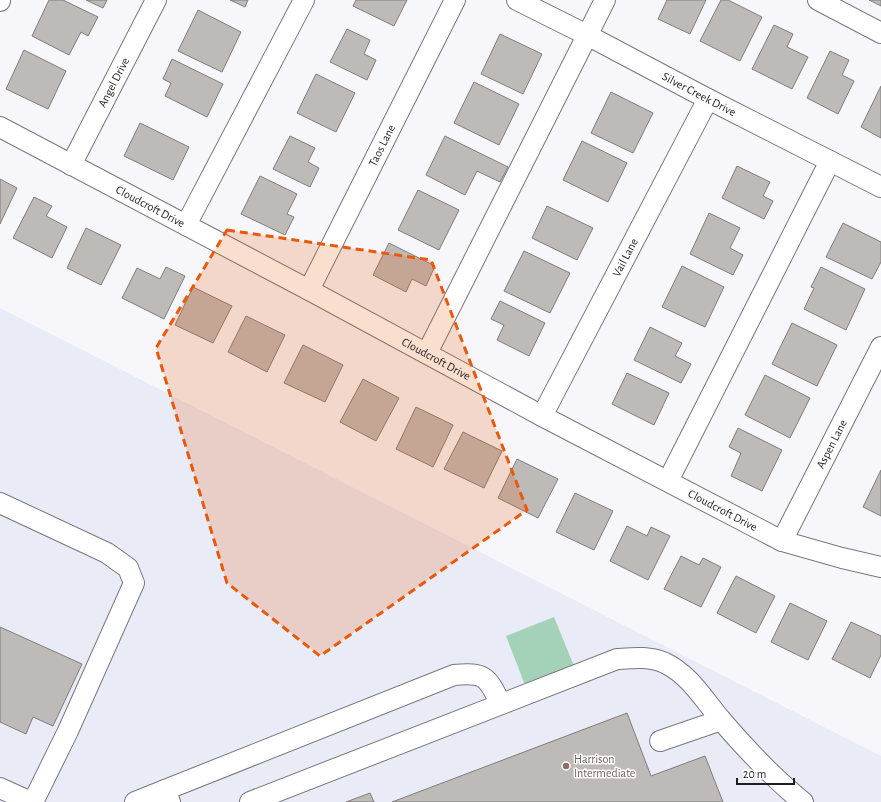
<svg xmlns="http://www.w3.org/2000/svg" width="881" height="802" font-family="'Alegreya Sans',sans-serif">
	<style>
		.built { fill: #e9ebf6 }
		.green { fill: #a4d2b8 }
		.building { fill: #bdbab7; stroke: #807d7a }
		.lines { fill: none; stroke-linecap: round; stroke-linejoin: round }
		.minor-casing { stroke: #78787c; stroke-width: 22 }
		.minor { stroke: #fff; stroke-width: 20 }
		.marked { fill: #e8590c; fill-opacity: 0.2; stroke: #e8590c; stroke-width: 3; stroke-dasharray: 8 5; stroke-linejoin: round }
		.education-dot { fill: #8d6e63; stroke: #fff; stroke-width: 1.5 }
		.labels { text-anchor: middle; stroke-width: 3; stroke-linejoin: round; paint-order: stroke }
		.street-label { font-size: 12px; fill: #1e1e20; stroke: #fff }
		.education-label { font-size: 12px; fill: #785e54; stroke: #fff; text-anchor: start }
	</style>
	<rect width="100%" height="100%" fill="#f7f7fb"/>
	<polygon class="built" points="0,308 881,756 881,802 0,802"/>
	<polygon class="green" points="554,617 574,666 525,685 506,636"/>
	<g class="building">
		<polygon points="49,0 63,0 98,17 88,36 81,32 69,55 32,36"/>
		<polygon points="86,0 107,0 103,8"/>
		<polygon points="230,0 248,0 245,7"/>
		<polygon points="356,0 407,0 394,26 353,6"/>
		<polygon points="667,0 706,0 690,34 658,19"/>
		<polygon points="721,0 728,0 762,17 740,61 700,41"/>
		<polygon points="869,0 881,0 881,6"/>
		<polygon points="198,10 241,32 222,72 178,51"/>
		<polygon points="774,25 793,34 787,47 808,57 792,89 752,69"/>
		<polygon points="347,29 370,40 364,54 376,60 367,80 330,62"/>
		<polygon points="500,34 542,54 523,94 481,74"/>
		<polygon points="24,50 66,71 48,109 6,89"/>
		<polygon points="830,51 849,60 842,75 854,81 838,114 807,98"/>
		<polygon points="172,59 223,84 207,117 165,96 171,83 163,79"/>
		<polygon points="316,74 355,93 336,132 297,113"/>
		<polygon points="474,82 519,104 499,145 454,123"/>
		<polygon points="881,86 881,138 861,127"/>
		<polygon points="611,92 653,113 633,153 591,133"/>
		<polygon points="140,123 189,147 173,180 124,156"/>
		<polygon points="290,136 315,148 308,162 319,168 310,187 273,169"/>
		<polygon points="445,136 508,167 500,182 477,171 465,195 426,175"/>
		<polygon points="582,141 627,163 608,202 563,180"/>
		<polygon points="737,166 770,182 763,196 773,201 764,219 722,198"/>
		<polygon points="260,176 297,194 287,214 294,217 285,235 241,214"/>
		<polygon points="0,179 17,188 0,224"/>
		<polygon points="418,190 459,210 439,250 398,230"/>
		<polygon points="34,197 52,206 46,216 67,227 52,258 13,238"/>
		<polygon points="547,206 593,228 577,260 532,238"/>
		<polygon points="709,213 740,228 730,248 743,255 733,275 690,254"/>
		<polygon points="843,223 881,242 881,262 872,279 826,257"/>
		<polygon points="86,228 121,245 101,285 67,268"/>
		<polygon points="389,243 435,266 426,286 412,279 406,292 373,275"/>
		<polygon points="524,251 570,273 550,313 504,291"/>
		<polygon points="682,266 724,287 705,327 662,307"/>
		<polygon points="166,267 185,276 164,319 122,298 137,268 160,279"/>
		<polygon points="821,267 865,289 846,330 804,309 814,288 811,287"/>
		<polygon points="193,287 232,306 213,343 175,325"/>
		<polygon points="500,301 545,323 529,356 497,340 504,325 491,319"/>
		<polygon points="246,316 285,335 267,372 228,352"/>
		<polygon points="792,323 837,345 817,386 772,364"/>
		<polygon points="650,327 682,343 675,356 691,364 681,383 634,360"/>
		<polygon points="303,345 343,365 325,402 284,383"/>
		<polygon points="627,373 669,393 654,425 612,404"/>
		<polygon points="765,375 810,398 790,438 745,415"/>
		<polygon points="363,379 399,398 376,441 340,422"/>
		<polygon points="416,407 453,425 433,467 396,449"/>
		<polygon points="738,428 782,450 762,491 731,476 741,453 729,447"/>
		<polygon points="463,432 502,451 484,488 444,469"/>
		<polygon points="517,459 558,479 538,518 498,498"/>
		<polygon points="881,470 881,516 863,507"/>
		<polygon points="575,493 613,511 594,550 556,532"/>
		<polygon points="627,526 647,536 651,527 670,536 648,580 610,561"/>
		<polygon points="681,556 699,565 703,558 721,567 701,607 664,589"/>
		<polygon points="736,576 775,596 756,633 717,613"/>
		<polygon points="790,603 827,621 808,660 771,642"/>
		<polygon points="851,622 881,636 881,655 870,678 832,659"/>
		<polygon points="0,627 82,664 53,726 33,717 26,734 0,722"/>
		<polygon points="627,713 651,776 705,756 723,802 392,802"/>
		<polygon points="370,793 374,802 346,802"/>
	</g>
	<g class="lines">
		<g class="minor-casing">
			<g id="minor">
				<path id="s1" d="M517,0L587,35L708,99L881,187"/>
				<polyline points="818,0 881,33"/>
				<polyline points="0,1 0,0"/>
				<path id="s2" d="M0,127L309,290L542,416L782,541L842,558L881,567"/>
				<path id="s3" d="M71,165L156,0"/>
				<polyline points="186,225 304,0"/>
				<path id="s4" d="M309,290L455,0"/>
				<polyline points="427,353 605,0"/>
				<path id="s5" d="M542,416L708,99"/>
				<polyline points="668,481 830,161"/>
				<polyline points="0,503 107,553 128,568 134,583 68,731 33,802"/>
				<path id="s6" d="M782,541L881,347"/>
				<polyline points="660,741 721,720"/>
				<polyline points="0,788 31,802"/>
				<path d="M165,790L454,675C486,672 487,677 501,704"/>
				<polyline points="135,802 165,790 170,802"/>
				<path d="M250,802L617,659C633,658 649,656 665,663C690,675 704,700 722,721C747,750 773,778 803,802"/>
			</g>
		</g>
		<use href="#minor" class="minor"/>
	</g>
	<path class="marked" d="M227,230L431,260L527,510L320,656L227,583L156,348Z"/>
	<circle class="education-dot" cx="566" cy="766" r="4"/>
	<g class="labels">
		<g class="street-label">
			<text dy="4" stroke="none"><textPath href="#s3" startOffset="93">Angel Drive</textPath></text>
			<text dy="4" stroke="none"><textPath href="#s1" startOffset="205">Silver Creek Drive</textPath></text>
			<text dy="4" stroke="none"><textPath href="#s4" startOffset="162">Taos Lane</textPath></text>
			<text dy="4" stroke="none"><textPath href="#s2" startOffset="170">Cloudcroft Drive</textPath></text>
			<text dy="4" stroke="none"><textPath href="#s5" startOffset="179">Vail Lane</textPath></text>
			<text dy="4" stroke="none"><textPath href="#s2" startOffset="494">Cloudcroft Drive</textPath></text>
			<text dy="4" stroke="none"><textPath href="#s6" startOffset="109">Aspen Lane</textPath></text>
			<text dy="4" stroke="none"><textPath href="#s2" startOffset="818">Cloudcroft Drive</textPath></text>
		</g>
		<g class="education-label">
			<text x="574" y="763">Harrison<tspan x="574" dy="14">Intermediate</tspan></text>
		</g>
	</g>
	<path d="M737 778v6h57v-6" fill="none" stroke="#1e1e20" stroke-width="2"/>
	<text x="743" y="778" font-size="12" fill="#1e1e20" stroke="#ffffff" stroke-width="3" paint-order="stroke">20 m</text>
</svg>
